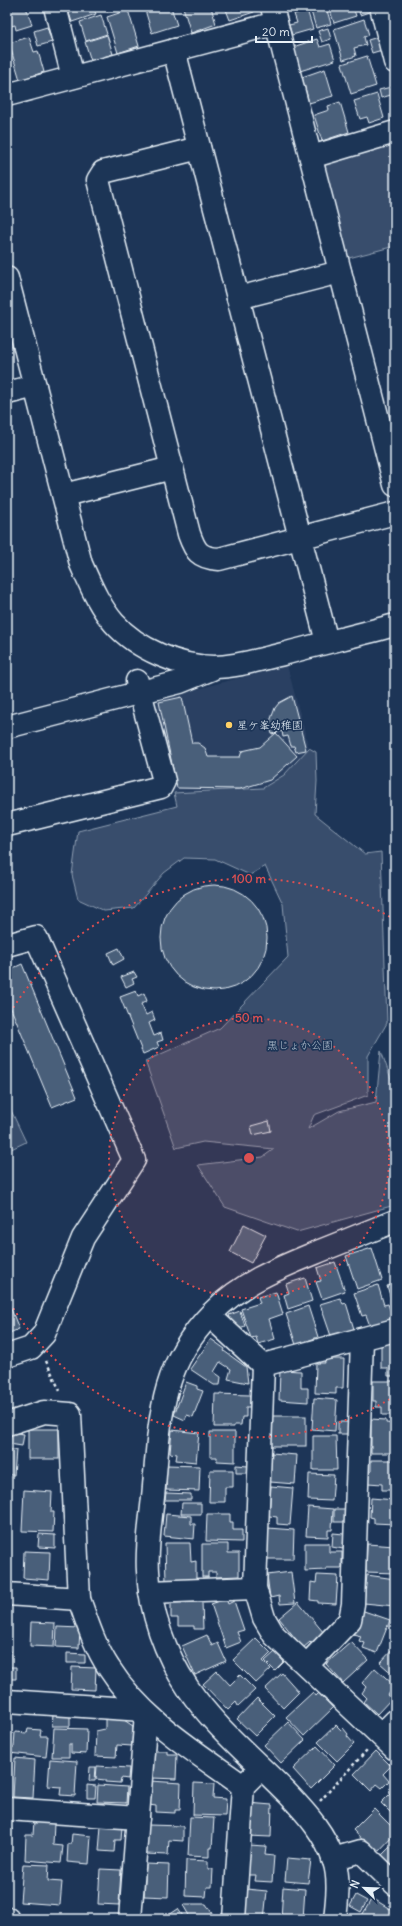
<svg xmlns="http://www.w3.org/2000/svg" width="402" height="1926" font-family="Delius,'Klee One',sans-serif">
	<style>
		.built { fill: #2a4162 }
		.green { fill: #374d6c; stroke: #909fb2 }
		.building { fill: #495e7a; stroke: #e8f1f8 }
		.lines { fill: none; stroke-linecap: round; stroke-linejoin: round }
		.minor-casing { stroke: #e8f1f8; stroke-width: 25 }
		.path { stroke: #e8f1f8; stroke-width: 2.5; stroke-dasharray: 3 3; stroke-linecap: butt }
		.minor { stroke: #1d3557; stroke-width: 22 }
		.ring { fill: none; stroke: #da5052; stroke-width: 2; stroke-dasharray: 2 4 }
		.poi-dot { fill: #ffd166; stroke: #1d3557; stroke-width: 1.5 }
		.labels { text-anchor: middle; stroke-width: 3.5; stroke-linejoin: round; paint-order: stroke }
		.poi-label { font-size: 11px; fill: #e8f1f8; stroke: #1d3557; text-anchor: start }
		.park-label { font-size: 11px; fill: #b3c0ce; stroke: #1d3557 }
		.centre { fill: #da5052; stroke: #1d3557; stroke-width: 2 }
		.ring-label { font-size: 12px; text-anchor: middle; font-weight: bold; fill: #da5052; stroke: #1d3557; stroke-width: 3.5; stroke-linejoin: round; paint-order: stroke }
	</style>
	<rect width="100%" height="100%" fill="#1d3557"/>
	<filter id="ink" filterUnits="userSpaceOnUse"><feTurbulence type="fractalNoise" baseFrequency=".025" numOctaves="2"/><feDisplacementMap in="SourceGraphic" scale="8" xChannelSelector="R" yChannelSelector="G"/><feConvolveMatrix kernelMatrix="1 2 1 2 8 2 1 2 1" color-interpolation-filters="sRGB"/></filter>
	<g filter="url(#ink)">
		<polygon class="built" points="287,665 309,748 284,775 263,788 174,793 149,702"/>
		<g class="green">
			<polygon points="395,139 395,246 345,259 322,169 326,160"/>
			<polygon points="309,748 316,752 317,781 315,814 365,854 381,852 387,1023 368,1056 368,1095 314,1115 308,1129 339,1111 376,1102 381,1051 395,1090 395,1205 297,1232 225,1207 198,1165 263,1157 274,1149 203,1142 176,1148 145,1061 220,1028 288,957 283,904 265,866 250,875 215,859 184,858 164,873 134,908 104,911 78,899 72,875 78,831 177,806 174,793 263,788 284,775"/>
			<polygon points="7,1102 26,1142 7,1151"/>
		</g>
		<g class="building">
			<polygon points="7,7 26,7 32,25 16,30 15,25 7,27"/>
			<polygon points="67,7 93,7 96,14 72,22"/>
			<polygon points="105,7 123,7 107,12"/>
			<polygon points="153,7 171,7 177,25 152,33 145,10"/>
			<polygon points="183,7 211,7 216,24 191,33"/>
			<polygon points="225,7 252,7 254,12 230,20"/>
			<polygon points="326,7 331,24 316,28 310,8"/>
			<polygon points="329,7 353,7 356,16 334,23"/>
			<polygon points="358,7 371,7 372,11 360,15"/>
			<polygon points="128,10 139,46 118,53 107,17"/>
			<polygon points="307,10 313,29 292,35 289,25 297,23 294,14"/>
			<polygon points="101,15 107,34 86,41 80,22"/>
			<polygon points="364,19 369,35 364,37 366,45 354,48 356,56 343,60 334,29"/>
			<polygon points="47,27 52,42 38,46 34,31"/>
			<polygon points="328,28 331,39 322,42 318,31"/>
			<polygon points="107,35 113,54 91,61 85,42"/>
			<polygon points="29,37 34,52 38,51 44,72 20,80 9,43"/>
			<polygon points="378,37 382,50 372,53 368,40"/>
			<polygon points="317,39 320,47 330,44 335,60 300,71 293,47"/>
			<polygon points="367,56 376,86 351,94 342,64"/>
			<polygon points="325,69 333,96 309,103 302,77"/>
			<polygon points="391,87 394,94 381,98 379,90"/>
			<polygon points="377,94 384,118 369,123 367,117 360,119 354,101"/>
			<polygon points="340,102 349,132 322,141 314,115 329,110 328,106"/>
			<polygon points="292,696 306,750 296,752 294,746 291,746 288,736 283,737 282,731 272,734 269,724 275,708 279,703"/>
			<polygon points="182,697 192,743 198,743 205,748 208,757 240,757 242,751 260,747 276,733 297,756 270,780 240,789 177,788 159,702"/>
			<circle cx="214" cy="938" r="53"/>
			<polygon points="119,948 124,959 113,965 108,953"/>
			<polygon points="22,964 77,1097 52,1107 7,999 7,971"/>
			<polygon points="134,972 137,977 132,979 134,983 126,987 121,977"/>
			<polygon points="136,991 138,996 144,993 147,1001 141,1004 146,1015 152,1012 155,1020 149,1023 154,1036 161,1033 163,1040 157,1042 159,1047 143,1054 120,997"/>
			<polygon points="269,1121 271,1131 253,1135 251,1126"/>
			<polygon points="244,1224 266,1235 251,1263 230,1252"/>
			<polygon points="372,1248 382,1280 357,1289 346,1256"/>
			<polygon points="335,1262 345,1291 322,1299 316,1282 321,1281 317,1268"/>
			<polygon points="305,1278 312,1301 288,1309 284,1295 289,1293 286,1284"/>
			<polygon points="395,1284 395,1304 393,1305 387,1286"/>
			<polygon points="378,1285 384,1305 388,1304 393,1318 370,1326 366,1315 362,1316 354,1293"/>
			<polygon points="276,1292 283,1314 269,1319 275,1339 258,1344 256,1337 251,1338 241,1309 260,1303 258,1297"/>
			<polygon points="340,1298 343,1304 346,1303 354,1329 331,1336 320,1304"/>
			<polygon points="7,1299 19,1329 7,1334"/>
			<polygon points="308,1306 318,1337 296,1345 286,1314"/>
			<polygon points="240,1311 245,1326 234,1330 229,1315"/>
			<polygon points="211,1339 225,1349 224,1351 246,1367 248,1383 228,1379 231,1369 220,1362 214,1372 221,1377 220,1385 214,1385 190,1369"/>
			<polygon points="381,1343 395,1343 395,1376 388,1376 388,1368 381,1368"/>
			<polygon points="324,1359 344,1359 343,1388 336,1388 336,1394 315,1393 316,1363 325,1363"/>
			<polygon points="280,1370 301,1371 301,1388 308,1388 308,1402 279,1400"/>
			<polygon points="373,1381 395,1381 395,1415 382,1415 382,1407 376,1407 376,1401 373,1401"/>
			<polygon points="186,1382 197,1386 197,1389 203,1391 193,1417 187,1415 185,1420 174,1415"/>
			<polygon points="215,1394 250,1395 250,1407 246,1407 246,1417 242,1417 241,1425 234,1425 234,1427 214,1427"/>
			<polygon points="314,1398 337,1400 335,1431 312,1429"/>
			<rect x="269" y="1416" width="37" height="30"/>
			<polygon points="371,1419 386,1420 386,1423 395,1424 395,1453 371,1453"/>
			<rect x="338" y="1422" width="12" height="12"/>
			<rect x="28" y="1429" width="31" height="30"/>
			<polygon points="172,1430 199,1433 196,1462 176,1460 177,1454 170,1453"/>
			<polygon points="11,1432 24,1434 22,1446 9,1444"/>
			<polygon points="210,1432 235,1432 235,1462 217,1461 217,1457 210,1457"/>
			<polygon points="313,1436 336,1436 337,1470 313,1470"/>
			<polygon points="7,1450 16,1450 14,1475 7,1475"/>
			<polygon points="271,1453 297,1455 295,1484 270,1482"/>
			<polygon points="371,1460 395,1460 395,1490 382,1490 382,1484 368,1483 368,1472 371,1472"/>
			<polygon points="167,1465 200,1466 199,1491 166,1490"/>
			<polygon points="236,1465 248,1466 248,1473 236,1473"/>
			<polygon points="210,1470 233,1470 233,1487 225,1487 225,1502 209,1502"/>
			<polygon points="309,1474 334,1475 332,1501 308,1500"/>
			<polygon points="271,1486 293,1488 290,1525 277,1524 277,1517 269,1516"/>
			<polygon points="24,1490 52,1492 51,1512 54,1512 53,1532 22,1531"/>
			<polygon points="166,1493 191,1494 191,1500 165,1500"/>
			<polygon points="371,1498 395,1500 395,1524 374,1523 374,1518 370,1517"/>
			<polygon points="182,1503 201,1503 201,1514 181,1514"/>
			<polygon points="308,1507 333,1509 332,1530 328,1530 328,1537 306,1536"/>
			<rect x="334" y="1509" width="12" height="13"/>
			<polygon points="166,1514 191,1516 191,1524 195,1524 194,1539 164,1536"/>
			<polygon points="207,1514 230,1514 230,1522 233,1522 233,1530 242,1530 242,1542 206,1541"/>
			<polygon points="268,1528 294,1530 293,1559 267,1559"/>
			<polygon points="333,1533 344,1534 343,1549 332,1547"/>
			<polygon points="39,1534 55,1535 55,1548 38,1547"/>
			<polygon points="165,1543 190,1543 191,1562 196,1561 196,1581 166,1582"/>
			<polygon points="305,1543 329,1543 329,1552 342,1552 342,1568 326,1568 326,1570 305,1571"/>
			<polygon points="202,1544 228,1544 228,1553 239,1553 239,1576 216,1577 216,1572 208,1572 208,1577 202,1577"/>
			<polygon points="367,1544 395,1546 395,1573 366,1572"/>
			<polygon points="24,1551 50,1552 49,1580 23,1578"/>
			<polygon points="291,1572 295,1603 280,1604 279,1596 270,1598 267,1575"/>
			<polygon points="317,1575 338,1576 336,1604 318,1603 318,1601 310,1600 311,1582 316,1583"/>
			<polygon points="367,1575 395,1579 393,1594 395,1594 395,1606 364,1603"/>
			<polygon points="226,1599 228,1604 234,1601 244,1630 237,1632 241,1642 226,1648 211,1604"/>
			<polygon points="202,1602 203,1629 194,1629 194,1626 178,1626 178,1618 171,1618 171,1603"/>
			<polygon points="298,1602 324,1633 312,1644 310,1642 303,1648 279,1618"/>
			<polygon points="361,1610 390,1620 377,1653 363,1648 365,1643 359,1641 361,1636 353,1634"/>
			<polygon points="31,1622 55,1623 54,1647 30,1646"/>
			<polygon points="57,1627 80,1628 79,1648 56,1647"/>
			<polygon points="207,1635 212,1646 218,1643 226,1661 195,1675 182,1646"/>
			<polygon points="256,1638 271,1653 263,1661 271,1669 256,1683 233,1660"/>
			<polygon points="351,1642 368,1660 343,1683 326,1664"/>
			<polygon points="395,1647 395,1676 380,1663"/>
			<polygon points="7,1651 11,1651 10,1667 16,1667 16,1679 7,1679 7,1680"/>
			<polygon points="275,1652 284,1662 275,1671 265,1661"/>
			<polygon points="67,1653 85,1654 85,1663 67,1663"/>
			<polygon points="72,1667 96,1668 95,1690 71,1689"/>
			<polygon points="375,1668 395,1686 388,1695 392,1698 377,1714 364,1702 367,1698 362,1693 366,1687 362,1683"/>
			<polygon points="217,1671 230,1685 240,1675 255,1690 238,1706 236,1702 228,1710 203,1684"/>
			<polygon points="282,1673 299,1692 283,1708 265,1689"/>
			<polygon points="313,1692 316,1696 319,1693 333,1708 304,1736 286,1717"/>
			<polygon points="257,1698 275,1716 255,1736 237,1719"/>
			<polygon points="53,1715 70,1716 70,1726 52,1726"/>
			<polygon points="105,1718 124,1720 133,1726 132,1746 117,1745 116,1757 95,1756 96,1731 105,1729"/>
			<polygon points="288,1722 305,1740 281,1763 264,1745"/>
			<polygon points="336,1725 341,1730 343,1728 348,1734 347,1736 354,1744 337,1761 318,1742"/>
			<polygon points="54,1728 87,1729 86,1754 71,1753 71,1744 69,1744 69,1757 52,1757"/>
			<polygon points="28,1729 41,1730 40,1736 48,1736 46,1757 9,1753 10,1747 14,1747 15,1732 27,1733"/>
			<polygon points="317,1746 335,1765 311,1789 293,1769"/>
			<polygon points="152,1751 167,1751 167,1754 177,1754 176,1779 153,1778 154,1771 151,1771"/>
			<polygon points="376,1751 391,1766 383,1774 389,1781 382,1788 377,1784 371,1791 354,1774"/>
			<polygon points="15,1758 35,1760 33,1798 13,1797"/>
			<polygon points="50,1759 77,1761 75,1796 60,1795 61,1787 48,1786"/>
			<polygon points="97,1766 129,1768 128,1779 121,1778 120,1783 105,1782 105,1780 96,1779"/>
			<polygon points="90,1767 96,1767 95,1781 89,1781"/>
			<polygon points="150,1781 181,1783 180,1810 175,1810 175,1813 156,1812 156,1806 149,1805"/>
			<polygon points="194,1783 214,1784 213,1798 226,1799 225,1816 193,1815"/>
			<polygon points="87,1785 96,1786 95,1798 87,1798"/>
			<polygon points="98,1785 127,1787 126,1803 97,1802"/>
			<polygon points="395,1789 395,1817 381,1803"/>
			<polygon points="248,1803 272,1805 271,1837 247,1836"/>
			<polygon points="374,1809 395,1830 395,1834 376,1854 353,1830"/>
			<polygon points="190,1817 214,1818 212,1848 209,1848 209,1857 188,1856"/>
			<polygon points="34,1821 54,1822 53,1845 63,1846 61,1863 25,1860 26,1835 33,1835"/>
			<polygon points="148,1825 183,1826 183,1841 169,1840 168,1855 146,1854"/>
			<polygon points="101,1826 122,1827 121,1840 115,1840 114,1852 99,1851"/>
			<polygon points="7,1828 12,1829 9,1860 7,1859"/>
			<polygon points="72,1834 91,1836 89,1864 67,1862 68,1844 71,1844"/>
			<polygon points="395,1842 395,1871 380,1857"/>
			<polygon points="248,1845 266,1846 265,1855 274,1856 272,1882 255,1881 256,1875 246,1875"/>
			<polygon points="287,1858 311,1860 308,1883 285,1881"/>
			<polygon points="186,1860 208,1861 208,1869 213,1869 212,1887 207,1887 206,1897 185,1896"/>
			<polygon points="23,1864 49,1865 48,1881 62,1882 60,1905 20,1902"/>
			<polygon points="146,1864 169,1865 168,1897 144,1896"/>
			<polygon points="7,1865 10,1865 7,1897"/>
			<polygon points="100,1869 121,1870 119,1905 98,1904"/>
			<polygon points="283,1887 305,1889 303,1919 281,1919"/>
			<polygon points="246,1889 267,1891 264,1919 243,1919"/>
			<polygon points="356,1895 367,1901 361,1912 350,1906"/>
			<polygon points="372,1898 395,1912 393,1919 360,1919"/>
			<polygon points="184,1904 206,1904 216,1919 191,1919 183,1905"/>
			<polygon points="178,1909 185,1919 163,1919"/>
		</g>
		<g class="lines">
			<g class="minor-casing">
				<g id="minor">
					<polyline points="55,7 73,77"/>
					<polyline points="272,7 395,485"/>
					<polyline points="381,7 395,62"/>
					<polyline points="174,50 327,642"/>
					<polyline points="7,95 276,23"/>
					<path d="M199,148L103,172L98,180L189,534C195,551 199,558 219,559L395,513"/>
					<polyline points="311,157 395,132"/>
					<path d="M7,278L81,564C90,584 99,606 114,623C137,649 179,667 214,667C237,667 261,659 283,654C320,644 358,635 395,625"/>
					<polyline points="238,298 340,272"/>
					<polyline points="7,393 35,386"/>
					<polyline points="64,495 172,468"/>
					<polyline points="7,727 180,682 212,669"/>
					<polyline points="7,825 161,787 164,781 137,681"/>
					<polyline points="7,945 36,937 134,1160 83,1238 44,1334 31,1348 7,1356"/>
					<polyline points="210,1316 263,1365"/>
					<polyline points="395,1330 263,1365 255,1588 264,1618 274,1635 395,1749"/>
					<path d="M7,1424L44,1412L70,1414L79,1599C87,1622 95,1647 109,1668C142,1720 195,1751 243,1786"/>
					<polyline points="150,1592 255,1588"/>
					<polyline points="7,1594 79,1599"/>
					<polyline points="307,1665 350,1620 353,1604 362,1339"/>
					<polyline points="7,1701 143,1710"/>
					<polyline points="381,1735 395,1721"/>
					<polyline points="7,1809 138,1818"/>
					<polyline points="333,1859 361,1851 395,1884"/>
					<polyline points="7,1919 8,1919"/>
					<polyline points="130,1919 146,1713"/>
					<polyline points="234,1919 243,1786 254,1775"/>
					<path d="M335,1919C337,1901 340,1879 334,1861C325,1834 308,1815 289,1795C255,1760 216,1729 188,1688C165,1654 150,1612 148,1571C146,1545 152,1513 154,1486C160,1417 161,1365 212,1313C242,1282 281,1267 320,1251C345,1241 370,1231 395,1221"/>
				</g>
			</g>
			<g class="path">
				<polyline points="46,1361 61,1393"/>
				<polyline points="320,1801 367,1750"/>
			</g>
			<use href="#minor" class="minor"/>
		</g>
	</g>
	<circle cx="249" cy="1158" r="140" fill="#da5052" fill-opacity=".12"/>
	<g class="ring">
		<circle cx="249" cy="1158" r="140"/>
		<path d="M395 1396A279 279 0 0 1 7 1298M7 1018A279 279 0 0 1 395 920"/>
	</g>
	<circle class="poi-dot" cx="229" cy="725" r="4"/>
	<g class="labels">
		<g class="poi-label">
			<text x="237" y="729">星ケ峯幼稚園</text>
		</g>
		<g class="park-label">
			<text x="300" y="1049">黒じょか公園</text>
		</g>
	</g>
	<circle cx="249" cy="1158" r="6" class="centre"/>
	<g class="ring-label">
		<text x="249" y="883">100 m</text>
		<text x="249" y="1022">50 m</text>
	</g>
	<rect width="402" height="1926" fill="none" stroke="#1d3557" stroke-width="24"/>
	<rect x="12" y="12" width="378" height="1902" fill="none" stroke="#e8f1f8" stroke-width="1.5" filter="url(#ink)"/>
	<g transform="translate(364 1888) rotate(293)" stroke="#1d3557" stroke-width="3" paint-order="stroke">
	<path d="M0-3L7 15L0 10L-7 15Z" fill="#e8f1f8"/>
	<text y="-6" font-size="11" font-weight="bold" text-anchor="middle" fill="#e8f1f8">N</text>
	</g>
	<path d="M256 36v6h56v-6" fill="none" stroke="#e8f1f8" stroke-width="2"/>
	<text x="262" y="36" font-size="12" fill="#e8f1f8" stroke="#1d3557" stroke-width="3" paint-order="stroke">20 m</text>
</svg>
